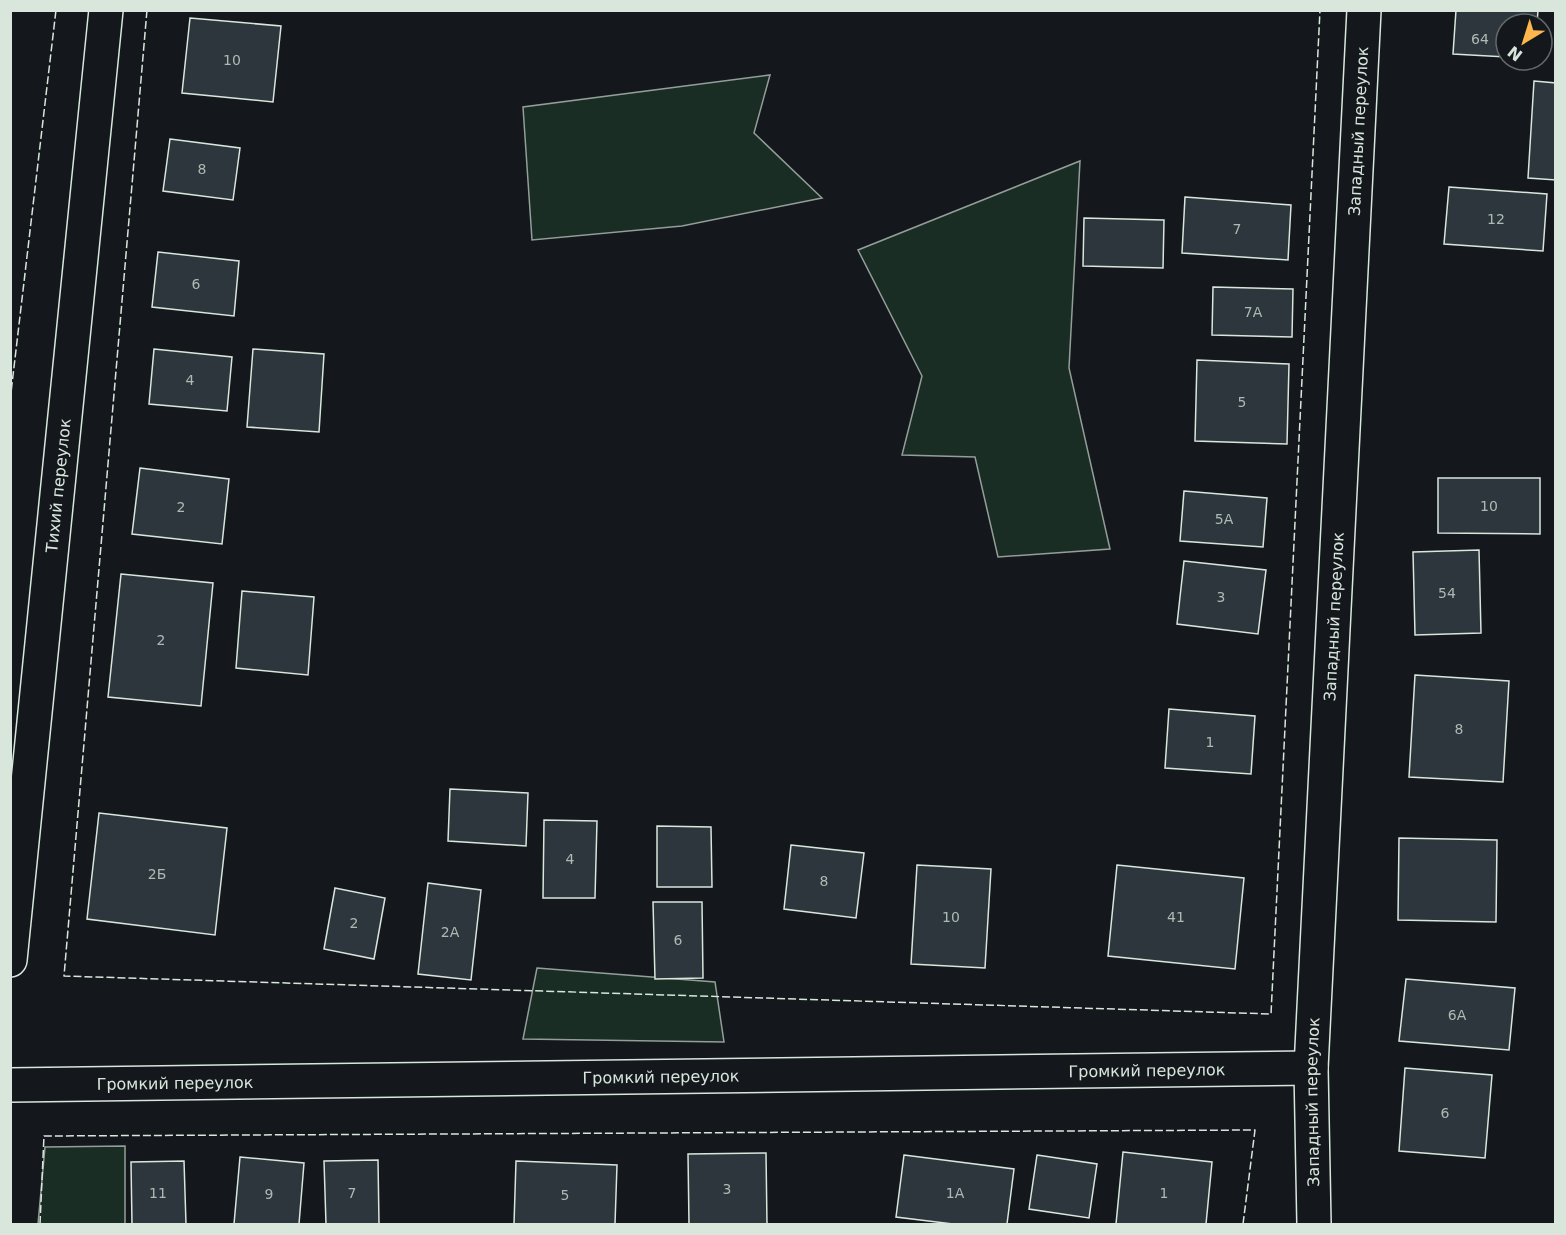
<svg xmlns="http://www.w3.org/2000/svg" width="1566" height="1235" font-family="'DejaVu Sans',sans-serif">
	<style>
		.green { fill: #1a2d24; stroke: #939e99; stroke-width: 1.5 }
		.building { fill: #2c363c; stroke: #d8e6dc; stroke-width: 1.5 }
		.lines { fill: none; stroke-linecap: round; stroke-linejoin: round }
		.street-casing { stroke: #d8e6dc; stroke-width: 36 }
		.street { stroke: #14181c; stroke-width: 33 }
		.fence { stroke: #d8e6dc; stroke-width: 1.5; stroke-dasharray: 8 3; stroke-linecap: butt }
		.labels { text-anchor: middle; stroke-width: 4.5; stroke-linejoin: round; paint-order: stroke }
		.number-label { font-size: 14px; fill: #adbab4 }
		.street-label { font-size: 16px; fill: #d8e6dc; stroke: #14181c }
	</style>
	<rect width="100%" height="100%" fill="#14181c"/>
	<g class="green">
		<polygon points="770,75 754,133 822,198 682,226 532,240 523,107"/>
		<polygon points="1080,161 1069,368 1110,549 998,557 975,457 902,455 922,376 858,250"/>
		<polygon points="537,968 715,982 724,1042 523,1039"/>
		<polygon points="125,1146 125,1224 38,1224 45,1147"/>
	</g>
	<g class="building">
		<polygon points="1456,10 1538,10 1537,24 1506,24 1506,57 1453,54"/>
		<polygon points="190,18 281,26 273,102 182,93"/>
		<polygon points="1534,81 1556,83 1556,180 1528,178"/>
		<polygon points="170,139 240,148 233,200 163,191"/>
		<polygon points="1449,187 1547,194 1543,251 1444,244"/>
		<polygon points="1185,197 1291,205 1288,260 1182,253"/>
		<polygon points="1084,218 1164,220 1163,268 1083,266"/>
		<polygon points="158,252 239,261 234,316 152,307"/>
		<polygon points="1213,287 1293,289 1292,337 1212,335"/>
		<polygon points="154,349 232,357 227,411 149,404"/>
		<polygon points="253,349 324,354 319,432 247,427"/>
		<polygon points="1197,360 1289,364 1287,444 1195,441"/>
		<polygon points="140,468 229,479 222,544 132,534"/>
		<polygon points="1438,478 1540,478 1540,534 1438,533"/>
		<polygon points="1184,491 1267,498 1263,547 1180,541"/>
		<polygon points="1479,550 1481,633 1415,635 1413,552"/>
		<polygon points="1184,561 1266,570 1258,634 1177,624"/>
		<polygon points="121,574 213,583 201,706 108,697"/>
		<polygon points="242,591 314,597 308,675 236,668"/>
		<polygon points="1415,675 1509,681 1503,782 1409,777"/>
		<polygon points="1169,709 1255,716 1251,774 1165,768"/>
		<polygon points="450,789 528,793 526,846 448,841"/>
		<polygon points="99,813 227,828 215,935 87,919"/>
		<polygon points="544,820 597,821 595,898 543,898"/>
		<polygon points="657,826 711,827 712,887 657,887"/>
		<polygon points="1399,838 1497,840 1496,922 1398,920"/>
		<polygon points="791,845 864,853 856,918 784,909"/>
		<polygon points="917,865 991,869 985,968 911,964"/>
		<polygon points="1117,865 1244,878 1235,969 1108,956"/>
		<polygon points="428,883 481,890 471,980 418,974"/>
		<polygon points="335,888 385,898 374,959 324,949"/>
		<polygon points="653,902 702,902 703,978 655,979"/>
		<polygon points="1406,979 1515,988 1509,1050 1399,1041"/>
		<polygon points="1405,1068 1492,1075 1485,1158 1399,1151"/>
		<polygon points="1123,1152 1212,1162 1206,1224 1116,1224"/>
		<polygon points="766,1153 767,1224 689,1224 688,1154"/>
		<polygon points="904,1155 1014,1169 1007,1224 953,1224 896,1217"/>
		<polygon points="1037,1155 1097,1164 1089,1218 1029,1209"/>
		<polygon points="240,1157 304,1163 299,1224 234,1224"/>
		<polygon points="378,1160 379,1224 326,1224 324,1161"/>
		<polygon points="184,1161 186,1224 132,1224 131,1162"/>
		<polygon points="516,1161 617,1165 615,1224 514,1224"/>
	</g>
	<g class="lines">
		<g class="street-casing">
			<g id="street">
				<path id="s1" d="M10,960L106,10"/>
				<path id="s2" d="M10,1085L1311,1068"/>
				<path id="s3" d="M1314,1224L1311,1068L1364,10"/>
			</g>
		</g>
		<use href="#street" class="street"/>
		<g class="fence">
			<polyline points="147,10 64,976 1271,1014 1320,10"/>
			<polyline points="10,401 56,10"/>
			<polyline points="40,1224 44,1136 1255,1130 1243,1224"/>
		</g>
	</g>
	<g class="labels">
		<g class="number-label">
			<text x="1480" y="44">64</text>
			<text x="232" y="65">10</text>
			<text x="202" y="174">8</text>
			<text x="1496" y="224">12</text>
			<text x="1237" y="234">7</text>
			<text x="196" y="289">6</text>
			<text x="1253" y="317">7А</text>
			<text x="190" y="385">4</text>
			<text x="1242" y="407">5</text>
			<text x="1489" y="511">10</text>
			<text x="181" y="512">2</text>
			<text x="1224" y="524">5А</text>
			<text x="1447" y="598">54</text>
			<text x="1221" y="602">3</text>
			<text x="161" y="645">2</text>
			<text x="1459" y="734">8</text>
			<text x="1210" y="747">1</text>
			<text x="570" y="864">4</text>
			<text x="157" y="879">2Б</text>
			<text x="824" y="886">8</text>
			<text x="951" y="922">10</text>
			<text x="1176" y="922">41</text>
			<text x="354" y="928">2</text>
			<text x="450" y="937">2А</text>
			<text x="678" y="945">6</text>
			<text x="1457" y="1020">6А</text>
			<text x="1445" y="1118">6</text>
			<text x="727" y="1194">3</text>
			<text x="158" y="1198">11</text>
			<text x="352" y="1198">7</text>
			<text x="955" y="1198">1А</text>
			<text x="1164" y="1198">1</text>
			<text x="269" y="1199">9</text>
			<text x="565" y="1200">5</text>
		</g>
		<g class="street-label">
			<text dy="6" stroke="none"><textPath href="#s3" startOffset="1094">Западный переулок</textPath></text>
			<text dy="6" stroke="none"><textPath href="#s1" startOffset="477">Тихий переулок</textPath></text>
			<text dy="6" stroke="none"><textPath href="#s3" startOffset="608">Западный переулок</textPath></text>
			<text dy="6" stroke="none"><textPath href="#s2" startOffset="1137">Громкий переулок</textPath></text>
			<text dy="6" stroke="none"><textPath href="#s2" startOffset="651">Громкий переулок</textPath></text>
			<text dy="6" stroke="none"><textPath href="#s2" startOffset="165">Громкий переулок</textPath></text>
			<text dy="6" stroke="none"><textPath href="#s3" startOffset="122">Западный переулок</textPath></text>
		</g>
	</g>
	<rect width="1566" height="1235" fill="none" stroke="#d8e6dc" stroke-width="24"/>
	<g transform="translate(1524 42) rotate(218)"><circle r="28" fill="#14181c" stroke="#626a69" stroke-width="1.5"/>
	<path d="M0-4.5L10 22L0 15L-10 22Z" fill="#ffb74d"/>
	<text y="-9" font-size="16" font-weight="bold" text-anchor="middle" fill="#d8e6dc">N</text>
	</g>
</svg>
